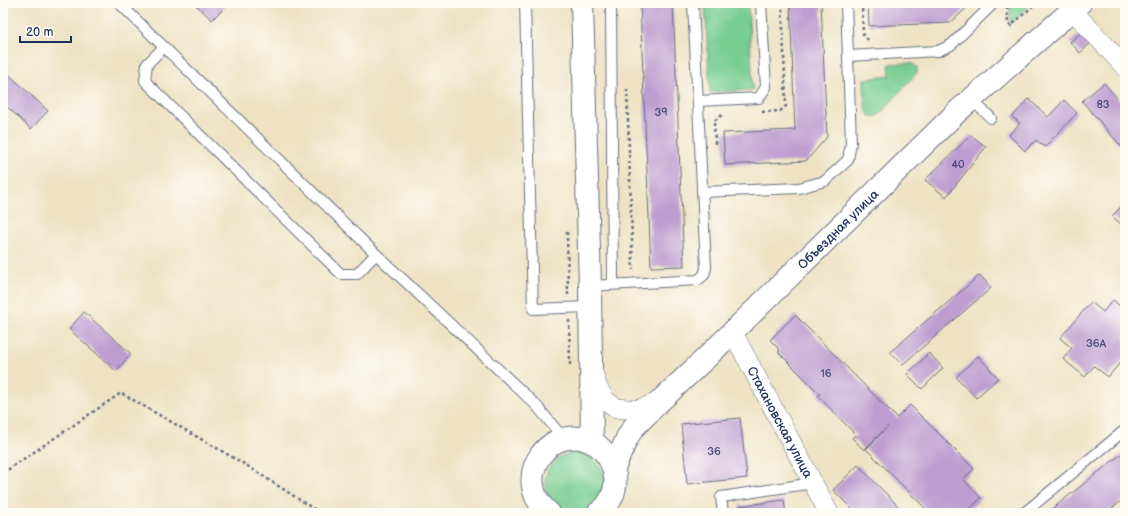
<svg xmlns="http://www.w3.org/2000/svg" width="1128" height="516" font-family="'Balsamiq Sans',sans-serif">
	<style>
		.green { fill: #78cd91; stroke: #4a7e78 }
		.building { fill: #be9dd0 }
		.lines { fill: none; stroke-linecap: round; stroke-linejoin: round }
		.lane-casing { stroke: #656e81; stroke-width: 12 }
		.street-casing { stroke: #656e81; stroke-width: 20 }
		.secondary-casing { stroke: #656e81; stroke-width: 24 }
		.path { stroke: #656e81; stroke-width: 2.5; stroke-dasharray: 3 3; stroke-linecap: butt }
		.lane { stroke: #fff; stroke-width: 10 }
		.street { stroke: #fff; stroke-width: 19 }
		.secondary { stroke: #fff; stroke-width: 22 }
		.labels { text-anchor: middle; stroke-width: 3.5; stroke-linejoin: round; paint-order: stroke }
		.number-label { font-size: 11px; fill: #444a7a }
		.street-label { font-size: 13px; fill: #1b2f5e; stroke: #fdfcf7 }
	</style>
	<rect width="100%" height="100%" fill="#fdfcf7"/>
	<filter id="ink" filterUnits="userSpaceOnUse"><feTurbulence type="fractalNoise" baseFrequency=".025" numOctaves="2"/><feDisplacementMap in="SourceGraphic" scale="8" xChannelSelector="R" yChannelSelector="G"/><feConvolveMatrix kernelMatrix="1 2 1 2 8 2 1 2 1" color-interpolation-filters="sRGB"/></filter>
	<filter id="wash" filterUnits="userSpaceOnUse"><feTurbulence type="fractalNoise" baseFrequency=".012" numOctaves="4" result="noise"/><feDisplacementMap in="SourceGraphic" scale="16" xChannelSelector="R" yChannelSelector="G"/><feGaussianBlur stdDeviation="0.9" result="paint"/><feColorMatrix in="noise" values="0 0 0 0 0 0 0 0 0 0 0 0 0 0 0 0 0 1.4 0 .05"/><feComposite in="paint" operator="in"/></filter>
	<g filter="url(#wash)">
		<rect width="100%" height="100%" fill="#eee2c2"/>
		<g class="green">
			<polygon points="705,3 748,3 753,90 710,92"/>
			<polygon points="1010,3 1032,3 1010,24"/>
			<polygon points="911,63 917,67 917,73 878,116 869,116 865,106 864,79 890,76 889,64"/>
			<circle cx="575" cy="483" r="30"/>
		</g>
		<g id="blocks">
			<g class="building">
				<polygon points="194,3 229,3 212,20"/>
				<polygon points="640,3 673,3 684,266 651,267"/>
				<polygon points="790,3 821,3 827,137 806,161 725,165 723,133 795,130"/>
				<polygon points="868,3 972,3 950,23 869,26"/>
				<polygon points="1084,30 1094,40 1080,53 1070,42"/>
				<polygon points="3,69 48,111 31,129 3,103"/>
				<polygon points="1104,83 1125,107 1125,151 1082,101"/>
				<polygon points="1029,99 1048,117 1064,100 1077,113 1045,147 1036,140 1025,151 1009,135 1020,123 1012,117"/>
				<polygon points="971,135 986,147 946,197 925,180"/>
				<polygon points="1125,203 1125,223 1123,226 1112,216"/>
				<polygon points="980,275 991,288 902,365 890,352"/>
				<polygon points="1113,300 1125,310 1125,357 1108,377 1094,366 1085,377 1063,359 1072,348 1060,338 1091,302 1103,312"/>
				<polygon points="84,312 131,354 116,371 69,329"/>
				<polygon points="795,315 897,418 910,405 974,469 963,479 981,498 966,513 930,513 866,449 888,426 864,450 852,438 856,435 818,396 820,394 778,352 780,350 770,340"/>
				<polygon points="929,353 943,368 922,389 907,374"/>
				<polygon points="978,356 998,378 976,398 956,377"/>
				<polygon points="740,418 747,478 687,484 681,424"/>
				<polygon points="1125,451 1125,498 1106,513 1047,513"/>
				<polygon points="858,465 905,513 856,513 833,490"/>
				<polygon points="784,500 786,513 740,513 739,506"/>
			</g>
		</g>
	</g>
	<g filter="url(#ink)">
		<use href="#blocks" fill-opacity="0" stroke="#656e81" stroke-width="1"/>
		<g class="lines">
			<g class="lane-casing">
				<g id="lane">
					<polyline points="119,3 376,254 536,405 564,439"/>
					<polyline points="525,3 533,309 590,307"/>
					<polyline points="611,3 613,284"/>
					<polyline points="846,3 848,56"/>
					<polyline points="164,47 147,64 145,81 341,274 357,274 376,254"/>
					<polyline points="971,99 991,118"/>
					<polyline points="698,101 759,98 766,87 761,3"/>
					<polyline points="702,192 799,188 825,181 848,160 851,143 848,56 938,51 951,45 994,3"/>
					<polyline points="590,286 698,280 704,275 706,268 693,3"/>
					<polyline points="723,513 721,497 813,483"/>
					<polyline points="1024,513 1125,430"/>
				</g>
			</g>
			<g class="street-casing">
				<g id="street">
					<polyline points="1072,10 1125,67"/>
					<path id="s1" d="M732,331L829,513"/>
					<polyline points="593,372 598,388 606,401 617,408 637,410 659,402"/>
				</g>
			</g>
			<g class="secondary-casing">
				<g id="secondary">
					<polyline points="582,3 590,286 592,442"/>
					<path id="s2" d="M614,468L627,438L633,428L659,402L707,357L957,112L1080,3"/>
					<path d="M549,513C507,478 553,416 597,445C607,453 613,463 615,476C617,490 610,506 598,513"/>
				</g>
			</g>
			<g class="path">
				<polyline points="862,3 863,34 870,42"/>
				<polyline points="1007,7 1008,24 1011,26 1036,3"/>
				<polyline points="627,89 633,270"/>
				<polyline points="762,112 780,111 786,106 782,3"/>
				<polyline points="715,144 714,121 722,115 725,115"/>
				<polyline points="567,232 568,295"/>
				<polyline points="569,320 570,365"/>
				<polyline points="3,473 121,393 246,465 320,513"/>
			</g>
			<use href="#lane" class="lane"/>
			<use href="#street" class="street"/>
			<use href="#secondary" class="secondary"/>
		</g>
	</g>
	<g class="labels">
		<g class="number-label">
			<text x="1103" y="108">83</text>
			<text x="661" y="116">39</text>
			<text x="958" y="168">40</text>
			<text x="1096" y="347">36А</text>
			<text x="826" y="377">16</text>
			<text x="714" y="455">36</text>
		</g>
		<g class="street-label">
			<text dy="5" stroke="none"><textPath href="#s2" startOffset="330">Объездная улица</textPath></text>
			<text dy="5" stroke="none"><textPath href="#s1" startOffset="103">Стахановская улица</textPath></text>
		</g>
	</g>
	<rect width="1128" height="516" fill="none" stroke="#fdfcf7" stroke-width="16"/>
	<path d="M20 36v6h51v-6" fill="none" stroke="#1b2f5e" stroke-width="2"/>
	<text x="26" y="36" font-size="12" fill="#1b2f5e" stroke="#fdfcf7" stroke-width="3" paint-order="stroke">20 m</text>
</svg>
